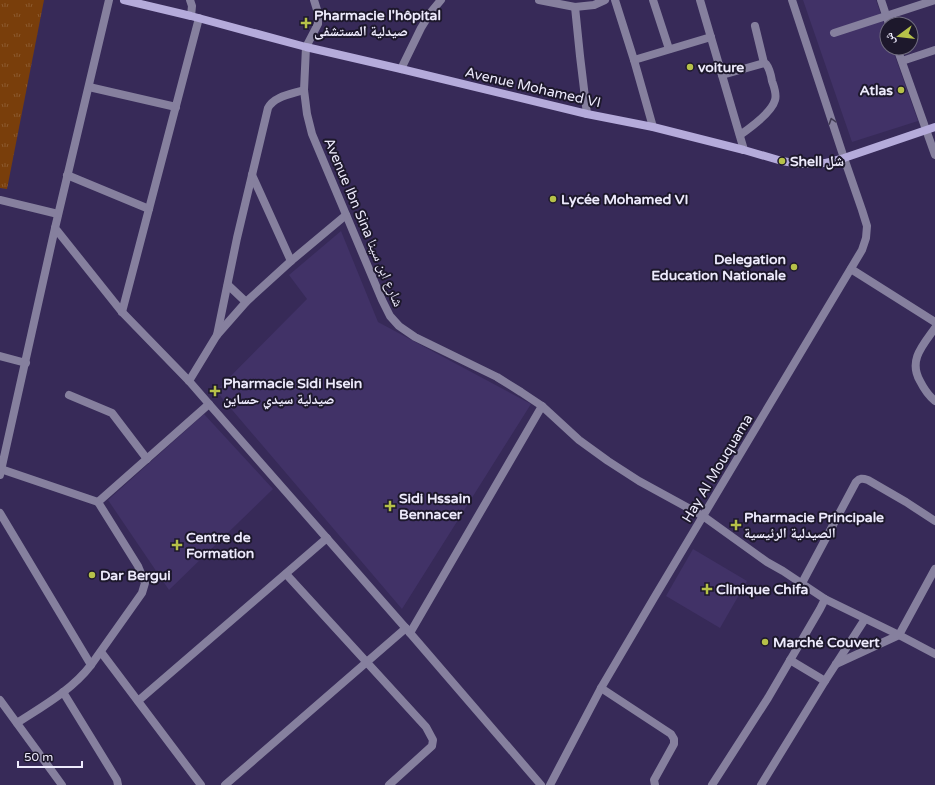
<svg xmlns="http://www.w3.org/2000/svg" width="935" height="785" font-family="'Varela Round','Noto Naskh Arabic',sans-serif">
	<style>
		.built { fill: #413267 }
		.grass { fill: url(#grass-tufts) }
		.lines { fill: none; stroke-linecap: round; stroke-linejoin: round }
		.street { stroke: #86809e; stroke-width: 8 }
		.secondary { stroke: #b5abdb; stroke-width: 8 }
		.oneway { stroke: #423c54 }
		.poi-dot { fill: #b6c149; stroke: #1d182c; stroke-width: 1.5 }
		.labels { text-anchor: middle; stroke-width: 4; stroke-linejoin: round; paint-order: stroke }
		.poi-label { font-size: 14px; font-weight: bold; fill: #edeafc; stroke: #1d182c; text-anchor: start }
		.street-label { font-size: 14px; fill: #edeafc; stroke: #1d182c }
	</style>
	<defs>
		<pattern id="grass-tufts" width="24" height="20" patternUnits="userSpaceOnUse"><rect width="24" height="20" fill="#793e0b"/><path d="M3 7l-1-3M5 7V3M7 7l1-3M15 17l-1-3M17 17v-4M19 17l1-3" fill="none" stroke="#8c5a2f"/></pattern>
	</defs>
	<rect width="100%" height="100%" fill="#372a58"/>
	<g class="built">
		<polygon points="803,0 876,0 887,33 887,48 892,48 918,121 852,142"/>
		<polygon points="341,231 378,322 531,404 402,609 216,391 307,299 289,275"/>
		<polygon points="204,414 273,489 169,590 108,500"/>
		<polygon points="693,549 747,581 720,628 666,596"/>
	</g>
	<polygon class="grass" points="0,0 44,0 7,189 0,188"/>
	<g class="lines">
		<g class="street">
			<polyline points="109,0 55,228 122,312 189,381 209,404 410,633 541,785"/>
			<polyline points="190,0 192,6 191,16"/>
			<polyline points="314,0 318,13 318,24 306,47 304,90 307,114 312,134 382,300 390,316 399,326 415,337 497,377 521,392 542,406 579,440 608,461 639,481 703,516 767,562 783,571 825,599 899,635 935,654"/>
			<polyline points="539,0 575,7 594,5 605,0"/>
			<polyline points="615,0 634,60 653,127"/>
			<polyline points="653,0 669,49"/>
			<polyline points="700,0 744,150"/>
			<polyline points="881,0 889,24"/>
			<polyline points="575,7 580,56 587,114"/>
			<polyline points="755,26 764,63"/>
			<polyline points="834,33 935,0"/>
			<polyline points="897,48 935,155"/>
			<polyline points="634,60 711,37"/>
			<polyline points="902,61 935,50"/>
			<polyline points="401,69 421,28 431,12 441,0"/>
			<path d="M722,75L764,63L766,64C770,69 771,75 772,81C774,87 777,94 775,100C772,112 750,128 740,135"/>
			<polyline points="89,87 176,107"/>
			<polyline points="67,175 149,209"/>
			<polyline points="252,175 291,261"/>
			<polyline points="0,200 58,214"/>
			<polyline points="851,269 935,322"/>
			<polyline points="228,285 246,302"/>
			<polyline points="122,312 199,18"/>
			<path d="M935,328C923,345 908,360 920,381C924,389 929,396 935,401"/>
			<path d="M217,335L237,238L268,108C274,96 292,94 304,90"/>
			<polyline points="0,356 26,363"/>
			<polyline points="189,381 217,335 246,302 291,261 346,215"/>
			<polyline points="69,395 112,413 147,459"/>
			<polyline points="1,469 98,502"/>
			<polyline points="0,475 55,228"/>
			<path d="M0,513L91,665C72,690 43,706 17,723"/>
			<polyline points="286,574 426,727 433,740 432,746 389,785"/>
			<path d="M802,583L856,482C860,478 862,478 868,480L906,502L935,521"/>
			<polyline points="410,633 542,406"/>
			<polyline points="101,652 201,785"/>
			<polyline points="790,660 825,681"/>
			<polyline points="836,664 899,635 935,569"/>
			<polyline points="91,665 142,593 145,583 138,566 98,502 209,404"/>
			<polyline points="601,688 671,734 674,739 674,744 654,780 655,785"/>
			<polyline points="63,692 117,780 118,785"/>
			<polyline points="0,700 62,785"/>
			<polyline points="138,701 327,538"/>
			<polyline points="225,785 406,628"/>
			<polyline points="550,785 601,688 654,598 862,250 866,238 867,226 862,210 844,158 792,0"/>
			<polyline points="712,785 768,698 820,609 825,599"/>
			<polyline points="761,785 825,681 865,619"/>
		</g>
		<polyline class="secondary" points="124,0 191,16 306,47 401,69 587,114 653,127 744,150 782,161 800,164 825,163 844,158 935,127"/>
	</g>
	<defs><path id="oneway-chevron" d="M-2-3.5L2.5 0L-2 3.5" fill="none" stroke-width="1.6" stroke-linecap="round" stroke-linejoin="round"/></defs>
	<use class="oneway" href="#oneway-chevron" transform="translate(832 121) rotate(-108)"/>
	<g class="poi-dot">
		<path d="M304 17h4v4h4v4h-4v4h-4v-4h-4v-4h4z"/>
		<circle cx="690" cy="67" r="4"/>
		<circle cx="901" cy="90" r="4"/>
		<circle cx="782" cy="161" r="4"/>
		<circle cx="553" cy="199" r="4"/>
		<circle cx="794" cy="267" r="4"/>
		<path d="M213 385h4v4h4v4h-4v4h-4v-4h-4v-4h4z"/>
		<path d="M388 500h4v4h4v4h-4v4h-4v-4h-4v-4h4z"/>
		<path d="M734 519h4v4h4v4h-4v4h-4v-4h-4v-4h4z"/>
		<path d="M175 539h4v4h4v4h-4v4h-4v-4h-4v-4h4z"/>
		<circle cx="92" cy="575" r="4"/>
		<path d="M705 583h4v4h4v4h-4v4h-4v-4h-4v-4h4z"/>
		<circle cx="765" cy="642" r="4"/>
	</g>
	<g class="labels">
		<g class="poi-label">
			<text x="314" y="20">Pharmacie l'hôpital<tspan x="314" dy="16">صيدلية المستشفى</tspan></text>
			<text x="698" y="72">voiture</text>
			<text x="893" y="95" text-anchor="end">Atlas</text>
			<text x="790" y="166">Shell شل</text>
			<text x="561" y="204">Lycée Mohamed VI</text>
			<text x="786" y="264" text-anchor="end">Delegation<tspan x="786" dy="16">Education Nationale</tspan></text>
			<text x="223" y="388">Pharmacie Sidi Hsein<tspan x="223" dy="16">صيدلية سيدي حساين</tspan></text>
			<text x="399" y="503">Sidi Hssain<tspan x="399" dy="16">Bennacer</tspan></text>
			<text x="744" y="522">Pharmacie Principale<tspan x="744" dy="16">الصيدلية الرئيسية</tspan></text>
			<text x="186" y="542">Centre de<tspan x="186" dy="16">Formation</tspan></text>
			<text x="100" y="580">Dar Bergui</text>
			<text x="716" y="594">Clinique Chifa</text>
			<text x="773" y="647">Marché Couvert</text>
		</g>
		<g class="street-label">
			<text transform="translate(533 87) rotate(13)" y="5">Avenue Mohamed VI</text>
			<text transform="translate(364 222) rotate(67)" y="5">Avenue Ibn Sina شارع ابن سينا</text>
			<text transform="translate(717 468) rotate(-59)" y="5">Hay Al Mouquama</text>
		</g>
	</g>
	<g transform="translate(899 36) rotate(255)"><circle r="19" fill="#1d182c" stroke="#706c7f"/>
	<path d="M0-3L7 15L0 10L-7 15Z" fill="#b6c149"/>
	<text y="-6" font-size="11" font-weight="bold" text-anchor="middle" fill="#edeafc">ش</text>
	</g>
	<path d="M18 761v6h64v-6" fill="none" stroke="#edeafc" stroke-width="2"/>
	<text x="24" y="761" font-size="12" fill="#edeafc" stroke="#1d182c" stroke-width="3" paint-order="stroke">50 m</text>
</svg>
